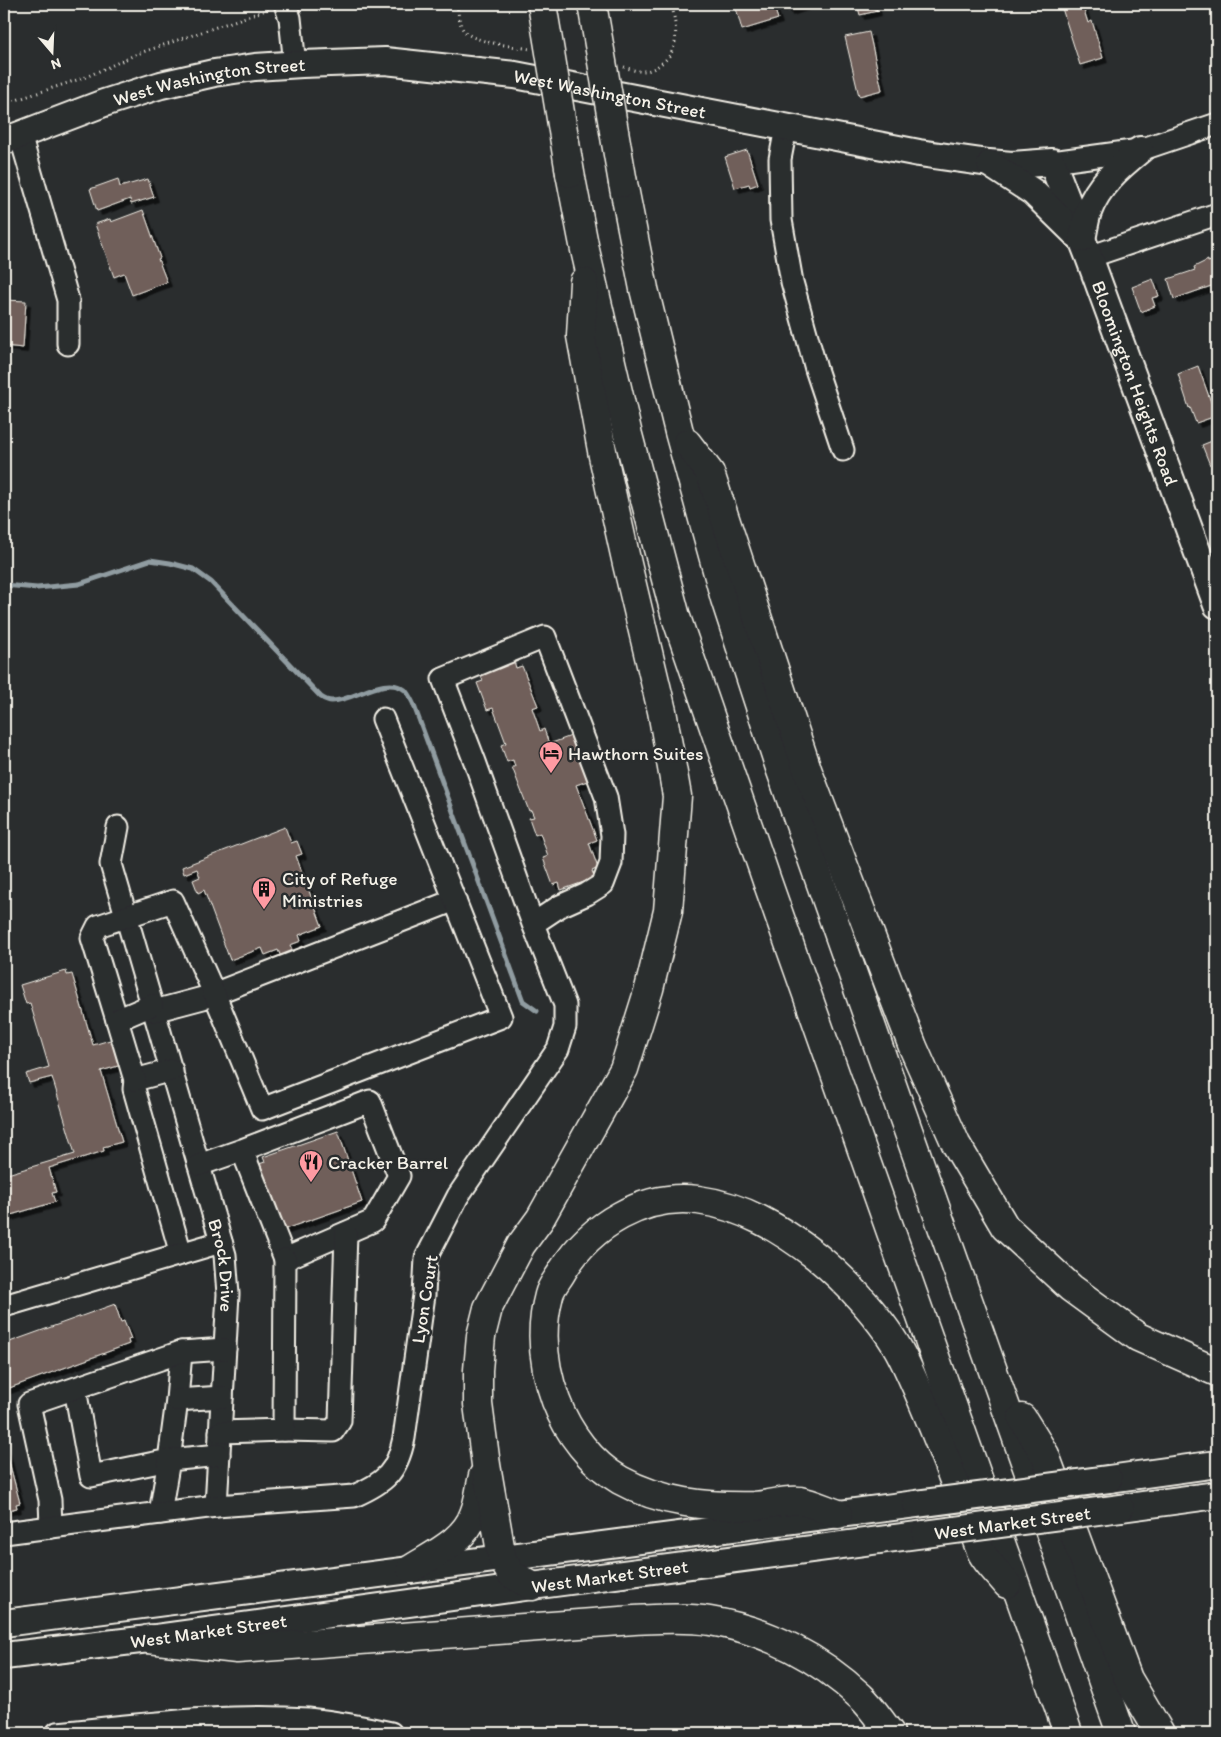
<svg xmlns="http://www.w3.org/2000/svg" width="1221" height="1737" font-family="Itim,sans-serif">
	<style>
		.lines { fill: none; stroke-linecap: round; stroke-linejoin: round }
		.stream { stroke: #909ca1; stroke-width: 5 }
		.building { fill: #705e5a; stroke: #f4f1e8; filter: url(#shadow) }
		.minor-casing { stroke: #f4f1e8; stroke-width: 25 }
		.major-casing { stroke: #f4f1e8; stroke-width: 30 }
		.highway-casing { stroke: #f4f1e8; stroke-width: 31 }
		.path { stroke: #f4f1e8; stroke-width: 3; stroke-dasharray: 1 4; stroke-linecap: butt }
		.minor { stroke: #2a2d2e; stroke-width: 21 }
		.major { stroke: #2a2d2e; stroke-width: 26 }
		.highway { stroke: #2a2d2e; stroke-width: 28 }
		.major-bridge-casing { stroke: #f4f1e8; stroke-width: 30; stroke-linecap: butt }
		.highway-bridge-casing { stroke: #f4f1e8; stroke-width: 31; stroke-linecap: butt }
		.major-bridge { stroke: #2a2d2e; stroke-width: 26 }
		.highway-bridge { stroke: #2a2d2e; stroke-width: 28 }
		.labels { text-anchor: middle; stroke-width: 5; stroke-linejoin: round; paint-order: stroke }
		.street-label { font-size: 19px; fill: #f4f1e8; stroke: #2a2d2e }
		.poi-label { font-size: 19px; fill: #f4f1e8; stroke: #2a2d2e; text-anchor: start }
	</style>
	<defs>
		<filter id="shadow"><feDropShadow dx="4.5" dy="4.5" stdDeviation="0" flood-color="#0009"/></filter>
	</defs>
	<rect width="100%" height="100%" fill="#2a2d2e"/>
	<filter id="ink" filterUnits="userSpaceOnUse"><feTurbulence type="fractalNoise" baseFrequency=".02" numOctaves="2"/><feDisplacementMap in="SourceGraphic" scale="10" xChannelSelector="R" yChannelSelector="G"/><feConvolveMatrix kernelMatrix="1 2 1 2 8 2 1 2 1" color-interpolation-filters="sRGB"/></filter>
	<g filter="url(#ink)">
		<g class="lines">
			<path class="stream" d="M4,585L37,588L79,584L150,560L170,563L193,569L211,582L321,697C324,699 328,701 332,701C354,701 385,674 405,690C408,693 411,699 413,703L523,1001L537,1011"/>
		</g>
		<g class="building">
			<polygon points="748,4 773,4 778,19 742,30 736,8"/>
			<polygon points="786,4 809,4 788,11"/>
			<polygon points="857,4 875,4 877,11 860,15"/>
			<polygon points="1064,4 1082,4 1088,23 1092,21 1103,58 1080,65 1061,5"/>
			<polygon points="869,32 882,90 859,96 845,37"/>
			<polygon points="747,150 758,184 750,187 749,184 735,188 725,157"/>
			<polygon points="118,179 120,187 148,179 154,197 131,204 130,199 97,211 90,189"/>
			<polygon points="143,210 160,258 158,259 167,282 132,295 124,273 114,277 95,224 110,219 111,222"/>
			<polygon points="1208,260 1208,262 1214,260 1217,275 1217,284 1174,299 1168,279 1195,270 1194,267"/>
			<polygon points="1153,279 1159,296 1152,298 1155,306 1141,312 1132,287"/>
			<polygon points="4,300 26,301 23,348 4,346"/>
			<polygon points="1198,366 1216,416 1196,423 1190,407 1189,408 1178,374"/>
			<polygon points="1217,439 1217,462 1210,465 1202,445"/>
			<polygon points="514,661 516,668 522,666 538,706 532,708 540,731 544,729 549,744 574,735 590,780 576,785 597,840 589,843 598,868 592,871 595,878 561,890 559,883 553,885 543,858 548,856 540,833 535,835 529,818 534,817 531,810 529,811 512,767 515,767 513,760 507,762 501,745 506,743 493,708 487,710 477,683 483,681 480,674"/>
			<polygon points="285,827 291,843 297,841 302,854 296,856 322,926 299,935 301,941 290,945 294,954 282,959 278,950 265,955 262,948 230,960 204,890 198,893 193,880 200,877 197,869 184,874 182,867"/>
			<polygon points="66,971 67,975 72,974 93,1045 117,1038 125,1064 101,1071 122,1142 103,1147 104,1151 49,1168 56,1192 52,1193 55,1202 4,1217 4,1175 75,1154 52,1077 29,1083 26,1074 49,1067 30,1003 26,1004 20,985"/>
			<polygon points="338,1131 362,1202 282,1230 259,1164 265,1162 263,1157"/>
			<polygon points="115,1304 121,1322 124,1321 131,1339 128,1340 129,1344 4,1390 4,1344"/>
			<polygon points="4,1443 20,1503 16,1504 17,1508 4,1511"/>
		</g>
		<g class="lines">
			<g class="minor-casing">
				<g id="minor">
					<polyline points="285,4 290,18 295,65"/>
					<polyline points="786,128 780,159 781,220 792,282 816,369 843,450"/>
					<polyline points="20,135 68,300 68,344"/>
					<polyline points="1052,162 1140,150 1217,124"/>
					<polyline points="1089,257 1217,214"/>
					<path id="s1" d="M118,827L111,864L225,1255L228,1294L216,1506"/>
					<polyline points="154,1011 203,998 455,900"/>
					<polyline points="117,1020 92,938 98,926 173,901 214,993 262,1109 501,1017 383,719"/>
					<polyline points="172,1070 135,1080 134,1089 181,1254"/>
					<polyline points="135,1080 117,1020 152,1005"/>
					<polyline points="199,1165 242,1150 285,1259 373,1221 399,1176 370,1101 242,1150"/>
					<polyline points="4,1306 221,1242"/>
					<polyline points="75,1389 91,1476 169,1460 177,1400 181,1352"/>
					<polyline points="177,1400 222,1397"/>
					<polyline points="284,1430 333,1431 340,1421 346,1233"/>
					<polyline points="220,1432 284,1430 285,1259"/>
					<polyline points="160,1513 169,1460 219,1455"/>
					<polyline points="51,1527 50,1500 29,1404 181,1352 225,1349"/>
					<path d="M4,1533L216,1506L354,1496C386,1482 397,1472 404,1438L424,1295L426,1258L458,1196L558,1049L565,1027V1005L533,924L475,762L443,679L545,637L606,797L612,835L611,863L603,884L587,894L560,906L533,924"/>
					<path d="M57,1733C140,1725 224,1713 308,1719C336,1722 364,1727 391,1733"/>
				</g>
			</g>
			<g class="major-casing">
				<g id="major">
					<path id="s2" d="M4,141L104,103L161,85L214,73L255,67L302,64L385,61L515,75L919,153L989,163L1012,165L1052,162L1089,257L1217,605"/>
					<polyline points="990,164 1033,192 1076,234"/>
					<path d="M1082,239C1084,231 1085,221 1088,212C1098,185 1118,168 1140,150"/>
					<polyline points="1109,1479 1217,1464"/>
					<polyline points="1121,1508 1217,1495"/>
					<polyline points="4,1623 916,1504"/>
					<path id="s3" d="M4,1656L149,1639L532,1586L925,1534"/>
				</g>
			</g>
			<g class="highway-casing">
				<g id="highway">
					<polyline points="570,173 585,250 628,435 676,617 767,881 1068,1733"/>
					<polyline points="623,183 644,289 679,432 725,599 780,768 1121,1733"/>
					<polyline points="687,443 710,473 808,772 913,1047 956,1144 1005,1227 1071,1288 1138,1337 1217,1372"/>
					<polyline points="1022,1418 1045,1455 1128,1679 1160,1733"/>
					<path d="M838,1514C826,1510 812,1503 800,1501C785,1499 769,1505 754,1506C708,1507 661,1503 620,1480C591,1463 568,1433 556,1401C543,1366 539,1332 549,1295C551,1286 559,1278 563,1270C591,1225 644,1193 698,1200C743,1206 781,1229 816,1256C846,1280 885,1322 902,1356C919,1390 933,1426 947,1462C955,1483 963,1505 972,1526C975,1535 978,1545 982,1553C988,1564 999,1574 1007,1584"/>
					<path d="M411,1569C433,1555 465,1541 474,1514C479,1502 480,1488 483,1476"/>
					<polyline points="532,1586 511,1574 502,1558 486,1465 478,1404 478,1370 481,1336 488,1308 521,1245 540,1219 624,1069 649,989 668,911 677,796 662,711 627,564 603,456 581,336 584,282"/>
					<path d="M149,1639L237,1649L634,1620C659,1619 685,1617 710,1621C767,1630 820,1658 861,1697C872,1707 881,1722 890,1733"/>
				</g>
			</g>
			<g class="path">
				<path d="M457,4C458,12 459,24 464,31C475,43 514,46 530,49"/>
				<path d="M624,67C630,69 638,72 644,71C651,71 657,67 662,63C682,48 675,25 672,4"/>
				<polyline points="4,104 86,77 137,54 269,9"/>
			</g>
			<use href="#minor" class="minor"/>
			<use href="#major" class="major"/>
			<use href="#highway" class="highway"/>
			<g class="major-bridge-casing">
				<g id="major-bridge">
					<polyline points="916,1504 1109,1479"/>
					<path id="s4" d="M925,1534L1121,1508"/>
				</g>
			</g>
			<g class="highway-bridge-casing">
				<g id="highway-bridge">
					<polyline points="542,4 570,173"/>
					<polyline points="592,4 623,183"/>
				</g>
			</g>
			<use href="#major-bridge" class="major-bridge"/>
			<use href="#highway-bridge" class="highway-bridge"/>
		</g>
	</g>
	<defs>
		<g id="hotel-pin" transform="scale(1.25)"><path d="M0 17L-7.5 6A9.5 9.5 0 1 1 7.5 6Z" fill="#ff9aa2" stroke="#2a2d2e"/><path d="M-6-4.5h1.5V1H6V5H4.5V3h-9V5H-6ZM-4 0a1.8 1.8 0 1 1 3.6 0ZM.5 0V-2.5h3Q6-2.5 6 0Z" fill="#111"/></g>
		<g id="building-pin" transform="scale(1.25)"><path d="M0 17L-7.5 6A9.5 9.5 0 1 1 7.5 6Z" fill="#ff9aa2" stroke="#2a2d2e"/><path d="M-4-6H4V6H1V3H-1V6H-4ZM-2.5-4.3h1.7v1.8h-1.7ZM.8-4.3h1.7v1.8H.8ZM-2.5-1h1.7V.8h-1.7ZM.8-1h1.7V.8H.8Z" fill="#111"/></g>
		<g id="restaurant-pin" transform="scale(1.25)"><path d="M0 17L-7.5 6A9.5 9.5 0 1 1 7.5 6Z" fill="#ff9aa2" stroke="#2a2d2e"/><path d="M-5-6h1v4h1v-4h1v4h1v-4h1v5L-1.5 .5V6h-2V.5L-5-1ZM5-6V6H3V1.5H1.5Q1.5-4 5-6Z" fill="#111"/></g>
	</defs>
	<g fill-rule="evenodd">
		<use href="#hotel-pin" x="551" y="753"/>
		<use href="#building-pin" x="264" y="889"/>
		<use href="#restaurant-pin" x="311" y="1162"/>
	</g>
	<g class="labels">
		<g class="street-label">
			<text dy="7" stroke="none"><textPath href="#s2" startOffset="215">West Washington Street</textPath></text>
			<text dy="7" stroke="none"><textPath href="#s2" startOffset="620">West Washington Street</textPath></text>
			<text dy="7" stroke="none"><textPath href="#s2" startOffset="1305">Bloomington Heights Road</textPath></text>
			<text dy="7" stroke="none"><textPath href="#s1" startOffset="455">Brock Drive</textPath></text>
			<text transform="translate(424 1299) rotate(-81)" y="7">Lyon Court</text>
			<text dy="7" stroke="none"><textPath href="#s4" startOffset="88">West Market Street</textPath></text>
			<text dy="7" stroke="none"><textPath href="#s3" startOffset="611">West Market Street</textPath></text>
			<text dy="7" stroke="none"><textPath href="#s3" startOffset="206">West Market Street</textPath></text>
		</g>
		<g class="poi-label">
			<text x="568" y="760">Hawthorn Suites</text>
			<text x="282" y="885">City of Refuge<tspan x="282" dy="22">Ministries</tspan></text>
			<text x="328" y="1169">Cracker Barrel</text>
		</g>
	</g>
	<rect width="1221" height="1737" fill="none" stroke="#2a2d2e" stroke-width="20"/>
	<rect x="10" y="10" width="1201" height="1717" fill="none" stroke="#f4f1e8" stroke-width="2" filter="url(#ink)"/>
	<g transform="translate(52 52) rotate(161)" stroke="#2a2d2e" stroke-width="4" paint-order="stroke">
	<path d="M0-4L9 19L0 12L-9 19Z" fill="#f4f1e8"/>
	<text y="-8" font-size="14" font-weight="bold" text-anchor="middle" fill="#f4f1e8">N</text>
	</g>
</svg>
